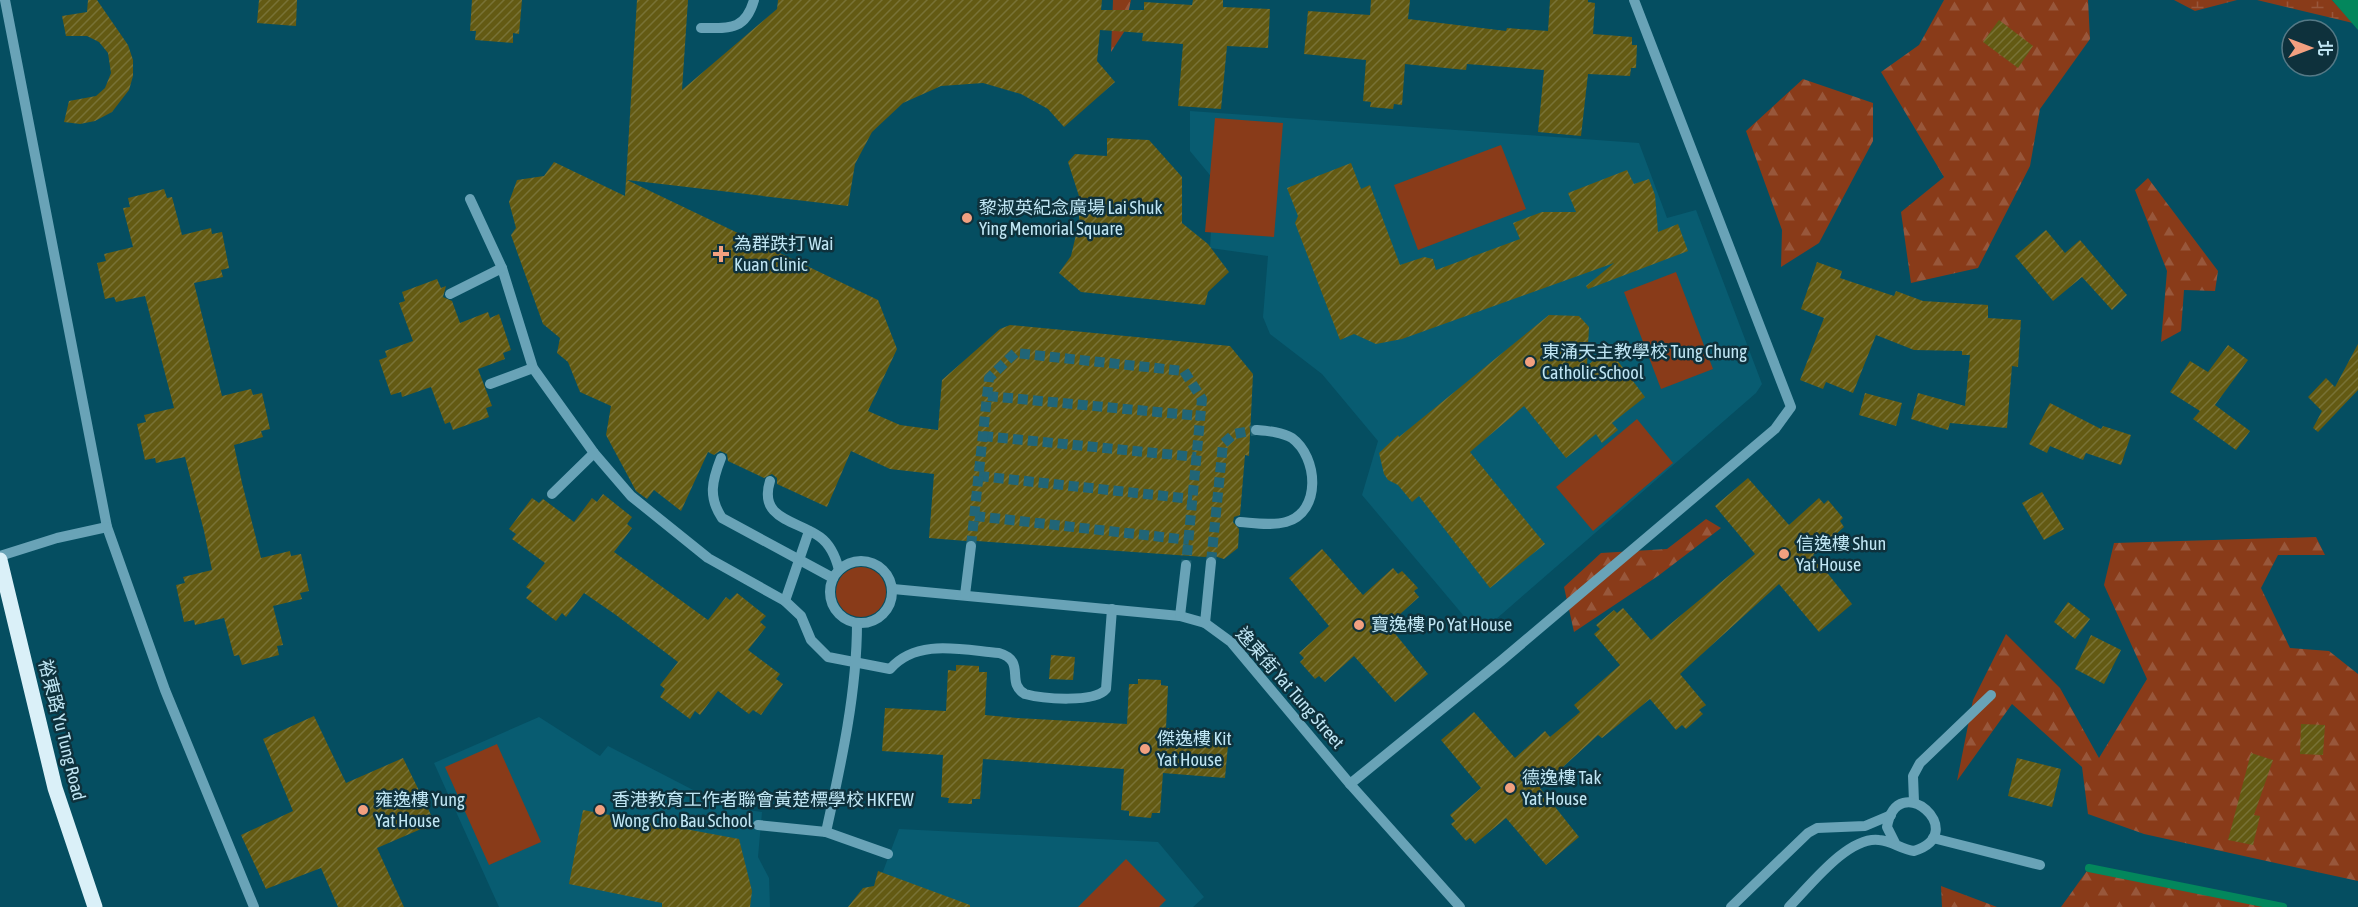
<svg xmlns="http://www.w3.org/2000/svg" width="2358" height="907" font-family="'Asap Condensed','Noto Sans TC',sans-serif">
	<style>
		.built { fill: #085c71 }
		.green { fill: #893b19 }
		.forest { fill: url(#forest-firs) }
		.wetland { fill: url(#wetland-marsh) }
		.water { fill: #03875c }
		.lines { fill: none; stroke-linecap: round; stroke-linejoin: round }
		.stream { stroke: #03875c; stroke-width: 8 }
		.building { fill: url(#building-hatch) }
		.minor-tunnel { stroke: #216577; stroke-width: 10; stroke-dasharray: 10 5; stroke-linecap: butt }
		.minor { stroke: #69a3b7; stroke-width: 10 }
		.major { stroke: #daf0f8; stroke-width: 15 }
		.poi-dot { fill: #f2a080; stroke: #0e313c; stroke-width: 2 }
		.labels { text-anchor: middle; stroke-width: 5; stroke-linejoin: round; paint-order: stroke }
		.poi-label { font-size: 18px; fill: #c0e6f4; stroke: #0e313c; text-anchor: start }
		.street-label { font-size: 18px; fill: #c0e6f4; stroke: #0e313c }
	</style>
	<defs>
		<pattern id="forest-firs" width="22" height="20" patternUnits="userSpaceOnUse" patternTransform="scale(1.5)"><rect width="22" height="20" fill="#893b19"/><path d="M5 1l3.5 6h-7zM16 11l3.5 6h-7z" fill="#98573b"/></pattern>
		<pattern id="wetland-marsh" width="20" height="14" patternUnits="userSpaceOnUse" patternTransform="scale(1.5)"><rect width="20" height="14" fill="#893b19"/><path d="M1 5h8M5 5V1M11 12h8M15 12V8" fill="none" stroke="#98573b"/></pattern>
		<pattern id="building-hatch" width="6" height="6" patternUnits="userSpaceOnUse" patternTransform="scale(1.5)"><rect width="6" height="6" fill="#635a13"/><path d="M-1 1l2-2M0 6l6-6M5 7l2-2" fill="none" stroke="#787236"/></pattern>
	</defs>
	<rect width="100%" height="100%" fill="#054e61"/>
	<g class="built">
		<polygon points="1190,111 1639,143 1667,218 1696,210 1762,384 1756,393 1479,634 1362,495 1378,441 1322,374 1270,334 1263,317 1268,256 1210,248 1214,180 1190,151"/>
		<polygon points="539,717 600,756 608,746 726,807 762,812 758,857 769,878 770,907 499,907 434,763"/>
		<polygon points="899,829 1158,842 1204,897 1193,907 853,907 879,882"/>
	</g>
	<g class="green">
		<polygon points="1215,118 1283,123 1274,237 1205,232"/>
		<polygon points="1501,145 1526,209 1418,250 1394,185"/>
		<polygon points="1676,272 1713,369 1661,389 1624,292"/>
		<polygon points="1637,419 1673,463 1593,531 1556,487"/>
		<circle cx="861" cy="592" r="25"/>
		<polygon points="497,744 541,842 489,865 445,767"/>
		<polygon points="1126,859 1166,900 1159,907 1078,907"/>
	</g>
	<g class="forest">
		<polygon points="1113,0 1131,0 1124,32 1111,52"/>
		<polygon points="1944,0 2088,0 2090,39 2040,109 2030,166 1978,268 1911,283 1901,212 1944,177 1881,72 1919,45"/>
		<polygon points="1803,79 1873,103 1873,141 1819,243 1781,267 1782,230 1746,131"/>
		<polygon points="2148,178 2218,271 2215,291 2184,290 2181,331 2161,342 2167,271 2135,190"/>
		<polygon points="1706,519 1721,528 1658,576 1574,632 1564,587 1601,553 1667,549"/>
		<polygon points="2316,537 2325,555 2278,555 2261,588 2290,648 2329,651 2358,674 2358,881 2144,834 2088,814 2082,767 2012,704 1957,781 1973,700 2006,634 2060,688 2099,758 2147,679 2104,585 2114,543"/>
		<polygon points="2089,868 2283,907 2061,907"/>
		<polygon points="1941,886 1997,907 1942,907"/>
	</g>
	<g class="wetland">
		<polygon points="2174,0 2237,0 2195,11"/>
		<polygon points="2257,0 2332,0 2353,23"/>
	</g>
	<polygon class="water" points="2332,0 2358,0 2358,30"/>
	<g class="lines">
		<polyline class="stream" points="2089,868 2283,907"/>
	</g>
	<g class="building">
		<polygon points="88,0 97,0 128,45 133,60 133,76 129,90 112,112 95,121 80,124 64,122 69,101 96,96 105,88 111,73 108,53 99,42 87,36 66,36 62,16 87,12"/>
		<polygon points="259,0 297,0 296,26 257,23"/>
		<polygon points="472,0 522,0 519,34 513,33 513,43 475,40 476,31 470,31"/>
		<polygon points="637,0 688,0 682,90 777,9 778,0 1102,0 1101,10 1144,10 1144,2 1192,5 1193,0 1223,0 1223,7 1270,9 1268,48 1227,46 1221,109 1178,106 1183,44 1142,41 1143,33 1100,30 1097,61 1115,82 1064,127 1048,109 1021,94 983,83 941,86 903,103 872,132 855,164 848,206 627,180 878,300 897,349 868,411 900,425 938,430 942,380 1000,329 1010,325 1230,346 1253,374 1249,456 1245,455 1240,515 1234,517 1233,522 1239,529 1238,548 1224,559 1211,555 1205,557 977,541 971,539 966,541 929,538 934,474 890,469 851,451 827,507 777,484 777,478 772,474 764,478 728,461 727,454 720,451 714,455 708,452 681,511 654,490 647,499 636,491 606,435 611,406 580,392 568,362 557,353 560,338 543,324 511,235 516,228 509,202 517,180 544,176 554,162 625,196"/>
		<polygon points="1371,0 1410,0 1408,19 1506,31 1507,28 1548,31 1550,0 1588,0 1588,2 1595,3 1593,34 1632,37 1632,45 1637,45 1636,68 1631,68 1630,76 1588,74 1581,136 1538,132 1544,70 1467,64 1466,70 1405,64 1402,105 1394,104 1393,109 1370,107 1371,102 1363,101 1366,60 1304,54 1308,11 1370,15"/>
		<polygon points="1999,20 2033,46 2018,68 1983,42"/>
		<polygon points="1107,138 1149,140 1182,177 1182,223 1208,244 1229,272 1208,292 1205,305 1081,292 1059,273 1071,256 1079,222 1079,196 1068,162 1075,154 1107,156"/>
		<polygon points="1351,163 1361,189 1370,185 1400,265 1424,257 1433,259 1436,270 1520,239 1513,223 1542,212 1576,212 1568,193 1627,170 1634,184 1649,179 1655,195 1658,232 1678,224 1688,251 1588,289 1586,286 1614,263 1402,339 1376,344 1354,334 1340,340 1295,223 1298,216 1287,188"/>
		<polygon points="164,189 167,198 172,197 182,235 211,228 212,234 222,232 229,268 221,270 223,277 194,283 222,396 251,389 253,395 262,393 270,429 261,431 263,437 234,445 242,483 261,558 290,551 291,556 301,554 309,591 300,593 302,599 273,606 283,645 277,646 279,655 242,665 239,655 234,656 224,618 195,625 194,620 184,622 176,585 185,583 183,577 212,570 204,531 185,457 156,463 155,458 145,460 137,424 146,422 144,415 174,408 145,296 116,302 114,297 105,299 97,263 106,261 104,254 133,247 123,208 130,207 128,198"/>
		<polygon points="2046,230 2065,253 2080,240 2127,295 2112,310 2082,277 2053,301 2015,256"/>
		<polygon points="1817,262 1842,271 1840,278 1894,296 1896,291 1923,301 1988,305 1988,318 2021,320 2018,367 2012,366 2007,428 1950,423 1948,430 1911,419 1918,393 1965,406 1970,355 1962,355 1962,351 1914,350 1876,335 1853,393 1826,382 1823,389 1800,380 1824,318 1801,309"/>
		<polygon points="437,279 441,288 446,286 443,297 452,301 460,323 488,312 490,318 499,314 511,350 503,353 505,359 478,369 492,406 486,408 489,417 453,430 450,422 445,424 431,387 402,397 401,392 391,395 379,360 387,357 385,351 413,341 399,303 405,301 402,292"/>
		<polygon points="1549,315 1579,316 1589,327 1587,366 1608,348 1645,397 1612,423 1618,430 1602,443 1596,434 1566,458 1524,406 1470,452 1545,544 1490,588 1419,496 1412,502 1398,485 1388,480 1384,474 1379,453 1398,435 1399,437"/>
		<polygon points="2358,344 2358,390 2318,432 2313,428 2322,411 2308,397 2326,378 2335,387"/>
		<polygon points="2228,345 2248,360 2215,405 2250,431 2236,450 2193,419 2200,411 2170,392 2190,361 2208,372"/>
		<polygon points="1865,393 1902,403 1896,426 1859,415"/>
		<polygon points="2050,403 2101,429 2103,426 2131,435 2121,465 2086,453 2083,460 2050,446 2047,453 2029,444"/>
		<polygon points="1748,478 1789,525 1819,498 1824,504 1828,500 1843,518 1840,521 1844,527 1813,555 1852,604 1819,632 1779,584 1680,674 1706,705 1699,710 1703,714 1686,729 1682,725 1676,730 1650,699 1602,738 1598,735 1540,788 1579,837 1546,865 1506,818 1475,844 1470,838 1466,841 1451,824 1455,821 1450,815 1481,788 1441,740 1474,712 1515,758 1545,731 1550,737 1580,712 1574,705 1620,665 1594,634 1600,629 1596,625 1614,610 1617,613 1623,608 1651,640 1755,554 1715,506"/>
		<polygon points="2042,492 2064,529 2044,540 2022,503"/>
		<polygon points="603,494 632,517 627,524 632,528 614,552 708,620 726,597 730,600 737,593 766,616 760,622 766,627 748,650 780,674 776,679 783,684 761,715 753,710 749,714 718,691 700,715 695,711 690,719 660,697 665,689 660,685 678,662 616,615 584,593 566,617 562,613 556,621 526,598 532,591 526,587 545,563 512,539 516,534 509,529 532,498 539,503 543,499 574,522 592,498 597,502"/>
		<polygon points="1322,549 1363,595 1393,568 1398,574 1402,571 1418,588 1414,591 1419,597 1388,625 1428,674 1395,702 1354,656 1325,682 1319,676 1315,679 1300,662 1304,658 1299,653 1329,626 1289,578"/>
		<polygon points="2068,602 2090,619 2075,639 2054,622"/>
		<polygon points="2091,635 2121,650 2104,684 2075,669"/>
		<polygon points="1051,655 1075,657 1073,680 1049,679"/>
		<polygon points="956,665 979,666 979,672 987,672 985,715 1017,718 1127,724 1129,684 1138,684 1138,679 1161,680 1161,685 1168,686 1166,728 1229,734 1225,778 1163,773 1160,813 1152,813 1151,818 1129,816 1129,811 1121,810 1124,769 983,759 980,799 972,799 972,804 948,803 949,798 941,797 943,755 882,751 885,708 946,711 948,670 956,671"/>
		<polygon points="314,716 346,783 403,758 435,823 377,848 404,907 338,907 321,868 266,889 241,835 293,811 263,739"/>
		<polygon points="2301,724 2325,725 2323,755 2300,754"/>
		<polygon points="2251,753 2273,760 2254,815 2260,816 2253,845 2228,840"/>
		<polygon points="2017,758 2061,769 2052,807 2008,796"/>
		<polygon points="583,810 739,839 752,891 750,907 662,907 662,903 569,884"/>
		<polygon points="878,871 970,905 970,907 848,907 863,888 874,886"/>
	</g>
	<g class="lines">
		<g class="minor-tunnel">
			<polyline points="988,396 1200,416"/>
			<polyline points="983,436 1196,457"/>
			<polyline points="979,476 1192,499"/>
			<polyline points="975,516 1189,540"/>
			<polyline points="971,546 989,378 1015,353 1184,371 1202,399 1186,565"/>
			<polyline points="1211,562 1223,444 1234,434 1256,430"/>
		</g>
		<g class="minor">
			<polyline points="5,0 107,527 165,690 254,907"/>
			<path d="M701,28C729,28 745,31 754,0"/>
			<path d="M470,199L502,268L533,368L594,453L631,496L708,558L785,601L801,616L811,640L828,657L890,669C917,638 962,650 999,653C1027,661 1005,683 1025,694C1043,699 1095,703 1106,689L1112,609"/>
			<polyline points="450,294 502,268"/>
			<polyline points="490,384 533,368"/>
			<path d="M721,458C712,481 708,497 722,518L833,578"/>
			<path d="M770,481C758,520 797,520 820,537C831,545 836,558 839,570"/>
			<polyline points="552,494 594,453"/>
			<path d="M1240,522C1254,523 1271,526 1286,522C1322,512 1318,457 1292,438C1282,432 1268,431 1256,430"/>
			<polyline points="0,556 57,538 107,527"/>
			<circle cx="861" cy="592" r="31"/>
			<polyline points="893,589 1180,616 1205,623 1231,642 1350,784 1460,907"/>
			<polyline points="965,595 971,546"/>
			<polyline points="785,601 809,531"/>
			<polyline points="1180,616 1186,565"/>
			<polyline points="1205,623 1211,562"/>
			<polyline points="1350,784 1501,661 1775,429 1791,407 1634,0"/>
			<polyline points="1914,802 1913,776 1920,763 1991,695"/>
			<polyline points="758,825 826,832 888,854"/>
			<path d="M826,832C841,764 857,693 857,623"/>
			<polyline points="1933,838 2040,865"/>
			<polyline points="1731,907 1808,833 1817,828 1865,826 1891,815"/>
			<path d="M1789,907C1810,886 1848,836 1879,840C1892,841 1901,849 1914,851C1972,833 1897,767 1887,827L1896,845"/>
		</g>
		<polyline class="major" points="0,560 55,788 95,907"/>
	</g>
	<g class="poi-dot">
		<circle cx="967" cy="218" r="6"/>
		<path d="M718 245h6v6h6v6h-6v6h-6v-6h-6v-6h6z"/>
		<circle cx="1530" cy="362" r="6"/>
		<circle cx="1784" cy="554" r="6"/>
		<circle cx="1359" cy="625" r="6"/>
		<circle cx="1145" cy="749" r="6"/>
		<circle cx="1510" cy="788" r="6"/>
		<circle cx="363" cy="810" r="6"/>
		<circle cx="600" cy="810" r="6"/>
	</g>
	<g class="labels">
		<g class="poi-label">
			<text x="979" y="214">黎淑英紀念廣場 Lai Shuk<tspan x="979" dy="21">Ying Memorial Square</tspan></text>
			<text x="734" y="250">為群跌打 Wai<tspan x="734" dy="21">Kuan Clinic</tspan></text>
			<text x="1542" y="358">東涌天主教學校 Tung Chung<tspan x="1542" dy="21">Catholic School</tspan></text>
			<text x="1796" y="550">信逸樓 Shun<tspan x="1796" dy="21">Yat House</tspan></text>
			<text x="1371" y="631">寶逸樓 Po Yat House</text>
			<text x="1157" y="745">傑逸樓 Kit<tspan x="1157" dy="21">Yat House</tspan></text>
			<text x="1522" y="784">德逸樓 Tak<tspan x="1522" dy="21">Yat House</tspan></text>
			<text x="375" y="806">雍逸樓 Yung<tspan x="375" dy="21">Yat House</tspan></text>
			<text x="612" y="806">香港教育工作者聯會黃楚標學校 HKFEW<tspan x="612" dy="21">Wong Cho Bau School</tspan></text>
		</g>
		<g class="street-label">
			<text transform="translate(1290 688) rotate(49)" y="6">逸東街 Yat Tung Street</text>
			<text transform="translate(62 730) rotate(76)" y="6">裕東路 Yu Tung Road</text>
		</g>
	</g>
	<g transform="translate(2310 48) rotate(90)"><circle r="28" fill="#0e313c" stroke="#557986" stroke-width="1.5"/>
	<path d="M0-4.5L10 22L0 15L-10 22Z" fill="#f2a080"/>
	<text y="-9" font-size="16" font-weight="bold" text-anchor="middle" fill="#c0e6f4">北</text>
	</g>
</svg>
